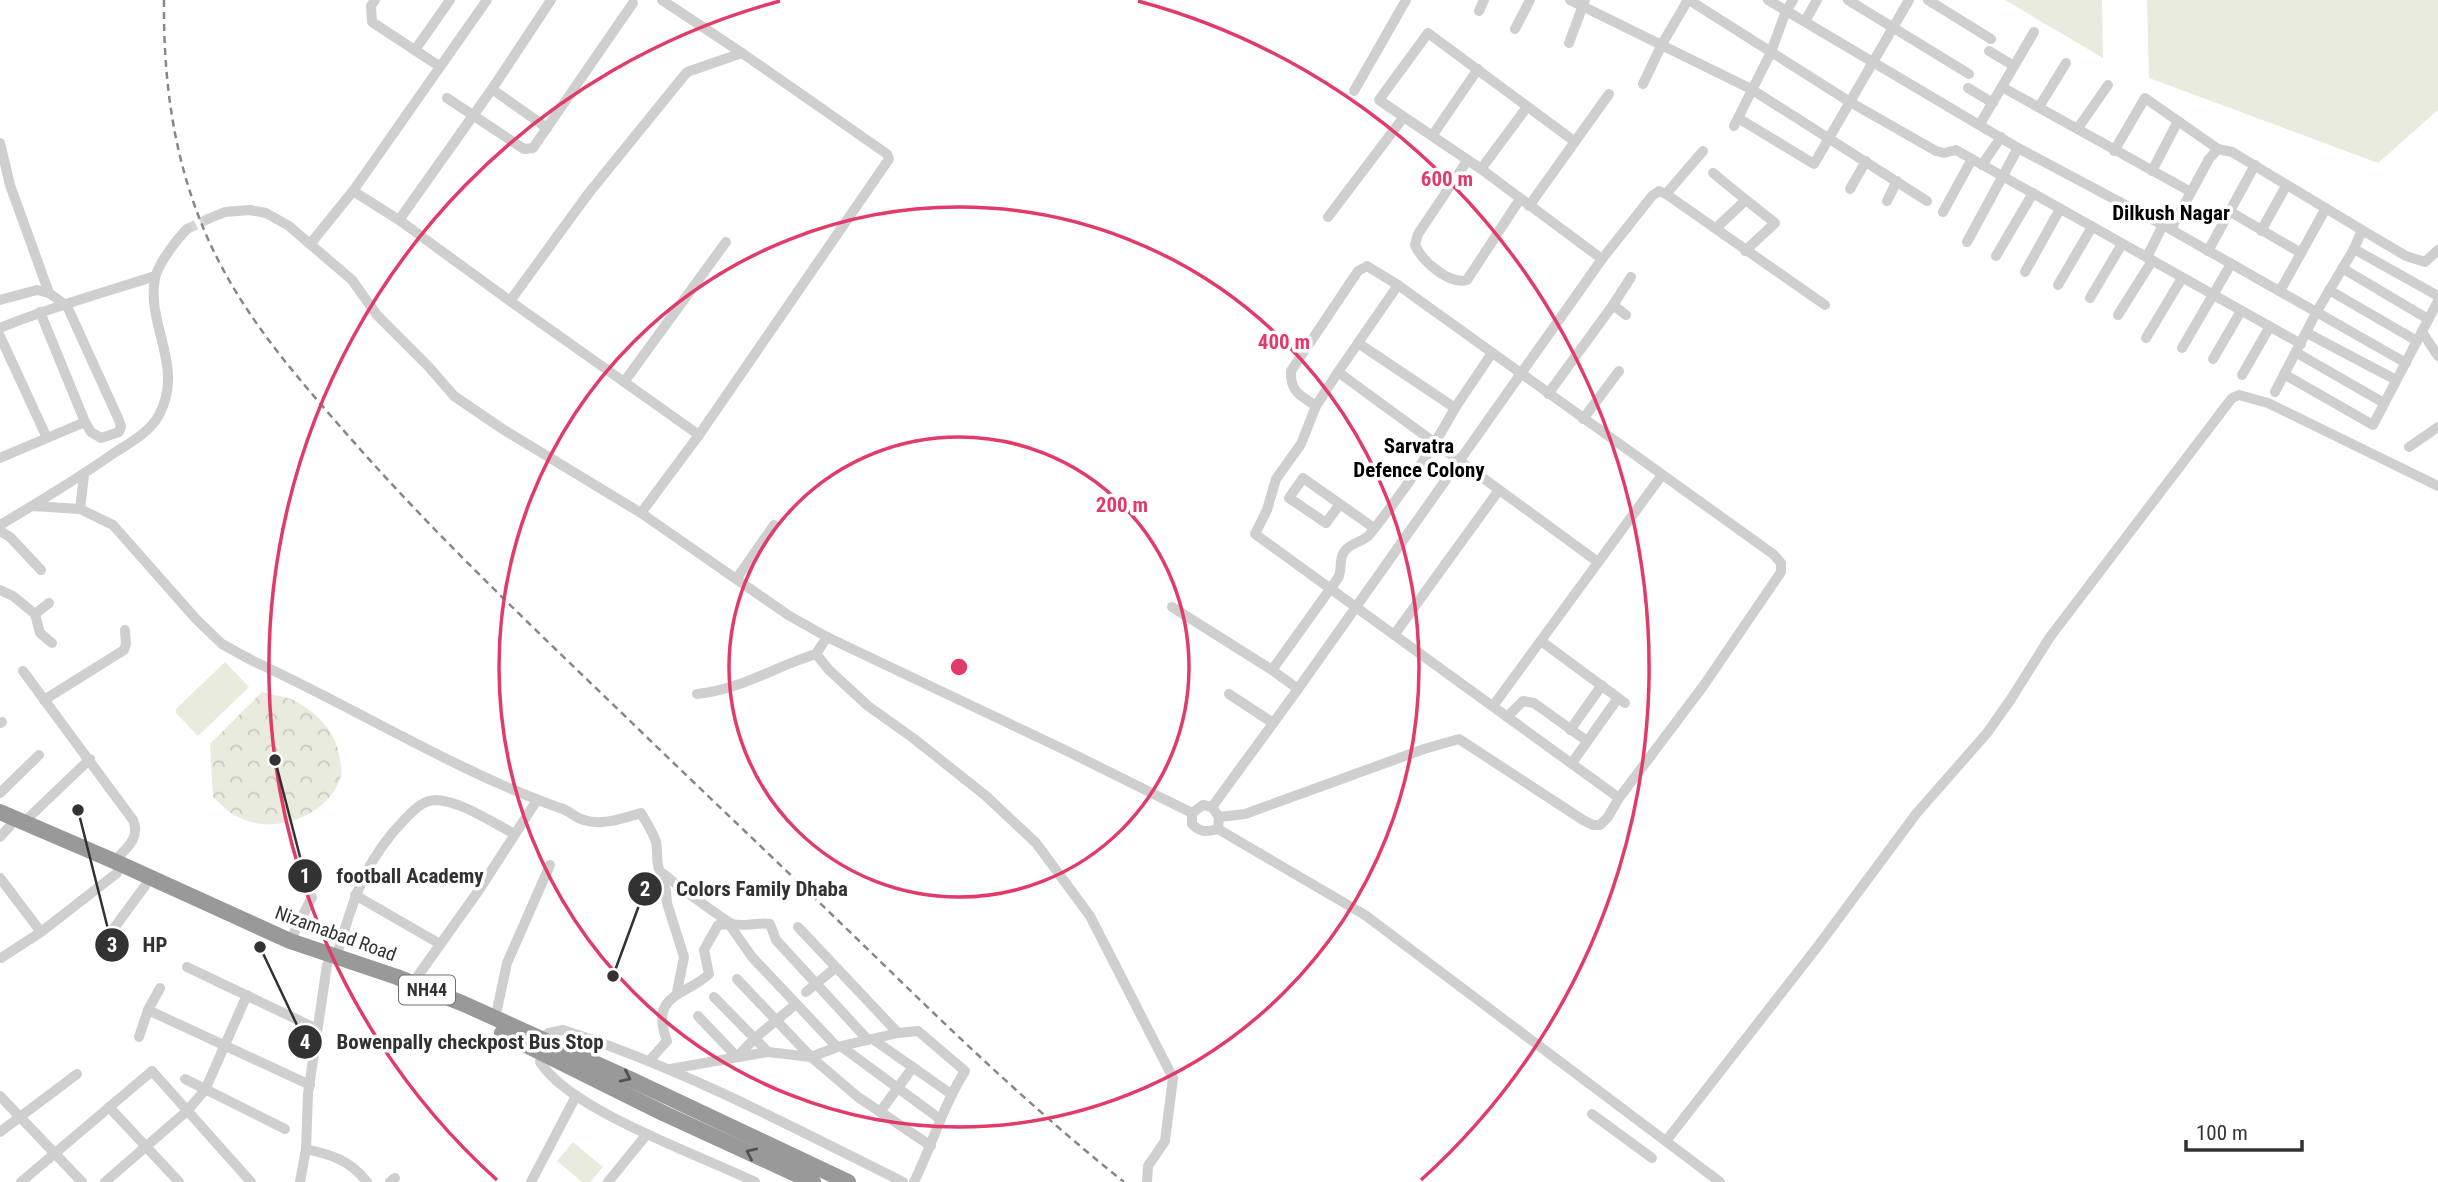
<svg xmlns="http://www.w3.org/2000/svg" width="2438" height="1182" font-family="'Roboto Condensed',sans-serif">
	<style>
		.grass { fill: #e8ebde }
		.park { fill: url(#park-crowns) }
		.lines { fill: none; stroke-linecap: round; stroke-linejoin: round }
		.minor-tunnel { stroke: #d6d6d6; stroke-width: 10; stroke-dasharray: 10 5; stroke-linecap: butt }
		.minor { stroke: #cfcfcf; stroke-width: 10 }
		.highway { stroke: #999; stroke-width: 16 }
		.rail { stroke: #878787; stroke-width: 2.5; stroke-dasharray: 7 5; stroke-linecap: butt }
		.oneway { stroke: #515151 }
		.ring { fill: none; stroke: #e23b6a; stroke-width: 3.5 }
		.labels { text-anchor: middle; stroke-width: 7; stroke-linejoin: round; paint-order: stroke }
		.shield { fill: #fff; stroke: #707070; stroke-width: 2 }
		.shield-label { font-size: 18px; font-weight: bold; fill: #323232 }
		.street-label { font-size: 19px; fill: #323232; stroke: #fff }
		.neighbourhood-label { font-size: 21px; font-weight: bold; fill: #000; stroke: #fff }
		.centre { fill: #e23b6a; stroke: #fff; stroke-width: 3.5 }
		.ring-label { font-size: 21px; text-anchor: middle; font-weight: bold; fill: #e23b6a; stroke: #fff; stroke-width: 7; stroke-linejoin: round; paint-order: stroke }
		.leader { fill: none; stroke: #323232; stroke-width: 2.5 }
		.callout-dot { fill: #323232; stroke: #fff; stroke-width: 2.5 }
		.mark-label { font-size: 21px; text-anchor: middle; font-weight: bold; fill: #fff }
		.callout-label { font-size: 21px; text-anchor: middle; font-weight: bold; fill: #323232; stroke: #fff; stroke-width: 7; stroke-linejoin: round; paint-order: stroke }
	</style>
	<defs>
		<pattern id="park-crowns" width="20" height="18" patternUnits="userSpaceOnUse" patternTransform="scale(1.75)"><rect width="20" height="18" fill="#e8ebde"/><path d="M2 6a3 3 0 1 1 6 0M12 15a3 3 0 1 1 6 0" fill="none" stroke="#c7cabf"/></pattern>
	</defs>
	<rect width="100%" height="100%" fill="#fff"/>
	<g class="grass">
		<polygon points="2005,0 2102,0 2103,58"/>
		<polygon points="2147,0 2438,0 2438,110 2378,163 2149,78"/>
		<polygon points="225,662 249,687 198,736 176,713 176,709"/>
		<polygon points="573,1142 603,1167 590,1182 582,1182 557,1161"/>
	</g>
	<path class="park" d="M262,692C271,695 284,696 293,700C318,713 337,732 340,760C341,766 342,771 341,776C329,816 274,836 238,817C229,813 221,804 213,797L210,744Z"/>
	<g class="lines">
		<polyline class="minor-tunnel" points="187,229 208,219"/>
		<g class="minor">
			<polyline points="375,0 371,6 372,22 439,66"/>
			<polyline points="1570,0 1751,89 1927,201"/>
			<polyline points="1689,0 1850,102 1936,151 1944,153 1956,150 1972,159 2301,344"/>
			<polyline points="1768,0 2018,148 2163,225 2406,363"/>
			<polyline points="1848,0 1969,74"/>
			<polyline points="1928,0 1991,39"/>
			<polyline points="1479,11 1484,0"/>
			<polyline points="1805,21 1817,0"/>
			<polyline points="1515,29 1530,0"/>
			<polyline points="1569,43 1585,0"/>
			<polyline points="415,50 450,0"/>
			<polyline points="1989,51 2014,66"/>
			<polyline points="1643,84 1662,44 1688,0"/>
			<polyline points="2002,87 2191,192"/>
			<polyline points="1968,88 1993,103"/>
			<polyline points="492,89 551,0"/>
			<polyline points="1354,91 1406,0"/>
			<polyline points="447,98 524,149 533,148 633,3"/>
			<polyline points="2039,107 2066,63"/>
			<polyline points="1738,118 1814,164 1909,0"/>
			<polyline points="1980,124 2034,32"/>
			<polyline points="1734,126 1771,52 1786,11 1793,0"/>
			<polyline points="2078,128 2108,85"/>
			<polyline points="1432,136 1478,69"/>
			<polyline points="1574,141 1428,33 1379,100 1481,169 1602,259"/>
			<polyline points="0,143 10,185 49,293 67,306 118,418 121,426 119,432 101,438 91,432 85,422 40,312"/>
			<polyline points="2114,151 2145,98 2218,149"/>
			<path d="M1467,161L1418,234L1415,245C1422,261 1449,285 1467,280L1520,199"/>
			<polyline points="1982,165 2001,137"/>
			<polyline points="1481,169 1527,107"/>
			<polyline points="2152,171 2178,121"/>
			<polyline points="1713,173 1746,200"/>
			<polyline points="1850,189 1866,161"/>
			<polyline points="353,191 399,220 492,89 547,128"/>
			<polyline points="1666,194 1703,151"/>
			<polyline points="1887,201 1897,181"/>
			<polyline points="1529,206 1609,94"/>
			<polyline points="2229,211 2301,253"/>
			<polyline points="1943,212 1972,159"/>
			<polyline points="1328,217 1403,118"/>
			<polyline points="208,219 225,212 250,210 266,213 289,226 352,280 377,315 428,366 454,396 504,430 641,513 699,435"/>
			<polyline points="399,220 510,301 588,194 687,72 742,53 662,0"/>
			<polyline points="1716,228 1746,200 1775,223 1745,251"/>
			<polyline points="2171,229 2209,159 2218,149 2232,152 2362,230 2354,249 2317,311 2275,392"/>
			<polyline points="2362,230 2406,256 2425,262 2438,250"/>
			<polyline points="2261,231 2286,186"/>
			<polyline points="1967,242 2018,148"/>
			<polyline points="311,243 353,191 487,0"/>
			<polyline points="2354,249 2438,296"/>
			<polyline points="2208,251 2255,165"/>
			<polyline points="1996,256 2033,193"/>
			<polyline points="2147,257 2163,225"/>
			<polyline points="2342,268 2428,319"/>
			<polyline points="2025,272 2060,209"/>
			<polyline points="1398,285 1338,372 1598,562"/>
			<polyline points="2058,285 2092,227"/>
			<polyline points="2329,290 2417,341"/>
			<polyline points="2280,291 2326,208"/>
			<polyline points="2090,298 2122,244"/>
			<polyline points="0,300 37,290 49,293"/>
			<polyline points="510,301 699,435 889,159 887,154 742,53"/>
			<polyline points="1613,305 1631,277"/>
			<polyline points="2118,315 2152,261"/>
			<path d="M0,328C50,307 103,293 155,276"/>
			<polyline points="2422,332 2438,356"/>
			<polyline points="2307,333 2396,380"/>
			<polyline points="0,336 47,438"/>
			<polyline points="2146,338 2182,278"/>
			<polyline points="2182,348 2231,264"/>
			<polyline points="2297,353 2384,403"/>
			<polyline points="2213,359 2241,311"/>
			<polyline points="1338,372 1316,406 1301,444 1276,479 1267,510 1255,534 1619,798"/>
			<polyline points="2284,374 2373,425 2438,301"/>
			<polyline points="2242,375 2269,328"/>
			<polyline points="624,382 726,242"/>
			<polyline points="1548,394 1613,305 1626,315"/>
			<polyline points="1455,408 1492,353"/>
			<polyline points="1583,419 1619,371"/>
			<polyline points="2409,447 2438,427"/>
			<polyline points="0,458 85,422"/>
			<polyline points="1340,504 1326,523 1289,498 1303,478 1374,528"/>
			<polyline points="32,506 80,509 84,475"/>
			<path d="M80,509L113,525L196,619L222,644L253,661C356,708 453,770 560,808C569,810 575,818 584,820C602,826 624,818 641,813C646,822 653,832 656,842C658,851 656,861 659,869C661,874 728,923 733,924C745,927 758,922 770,924L776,940L868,1040"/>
			<polyline points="641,513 788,615 827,637 816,654 829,670 868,706 913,738 986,796 1036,843 1090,916 1173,1078 1165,1141 1148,1166 1147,1182"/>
			<path d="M0,525C39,502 77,479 114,453C130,443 150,432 159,415C185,366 146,326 155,278C158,264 177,239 187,229"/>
			<polyline points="0,531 10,537 41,570"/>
			<polyline points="737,578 774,525"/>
			<polyline points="0,590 13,596 35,614 49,603"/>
			<polyline points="1172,607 1272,670 1298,689"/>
			<polyline points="35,614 40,633 52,643"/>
			<polyline points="1394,635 1499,490"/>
			<polyline points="827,637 1067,751 1192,813"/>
			<polyline points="1541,641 1625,703"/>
			<path d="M1272,670L1338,578C1343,569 1338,561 1344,552C1350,542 1363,543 1370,534C1401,495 1431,452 1455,408L1358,343"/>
			<path d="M23,671L133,820C141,838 126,849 114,861"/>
			<path d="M697,694C740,690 776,666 816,654"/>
			<polyline points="1229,694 1273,723"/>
			<polyline points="44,700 124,650 126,644 125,630"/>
			<polyline points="1493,706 1662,475"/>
			<polyline points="1507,717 1523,701 1534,703 1587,741"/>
			<polyline points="0,723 2,722"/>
			<polyline points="1570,730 1602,685"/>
			<polyline points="1572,763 1618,698"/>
			<polyline points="0,793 39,755"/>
			<path d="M1203,805L1212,807L1219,817L1218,829C1206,832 1201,833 1192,824V813Z"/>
			<polyline points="1212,807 1298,689 1602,259 1652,196 1659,191 1666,194 1825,305"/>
			<path d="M1219,817L1245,814L1424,749L1459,739L1583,820L1593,825H1600L1608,817L1619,798L1704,685L1781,572V563L1773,554L1398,285L1367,266L1358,271L1291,371C1290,392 1300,395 1316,406"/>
			<polyline points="23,823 90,759"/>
			<polyline points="1218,829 1365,915 1720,1182"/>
			<polyline points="0,837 10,826"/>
			<polyline points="660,872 666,891 667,903 684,957 677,992"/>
			<polyline points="0,878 41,932"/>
			<polyline points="355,895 440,944"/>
			<polyline points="798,927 898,1033"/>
			<polyline points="106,939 145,886"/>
			<polyline points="290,941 312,897"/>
			<polyline points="1,958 41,932 117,873"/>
			<path d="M336,958C353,901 363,862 405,819C414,810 423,800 436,800C461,801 493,823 515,834"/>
			<polyline points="187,967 317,1029"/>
			<polyline points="737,979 811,1057 858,1097 931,1146"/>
			<polyline points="412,984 479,890 537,800"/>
			<polyline points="806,992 834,969"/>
			<polyline points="714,997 768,1052"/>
			<polyline points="148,1010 310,1085"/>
			<polyline points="698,1016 737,1057 755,1038 796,1004"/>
			<polyline points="495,1019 507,963 550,865"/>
			<polyline points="139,1037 148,1010 160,988"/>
			<path d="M540,1039L549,1033L563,1030C682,1068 792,1127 903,1182"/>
			<polyline points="874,1040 951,1094"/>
			<polyline points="842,1047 940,1119"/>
			<path d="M542,1052L540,1062C571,1111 700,1155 755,1182"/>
			<path d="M649,1061L667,1041C649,993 685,997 709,974L704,950L718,925L729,924L752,957L837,1047"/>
			<path d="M670,1069L768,1052L811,1057L837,1047L898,1033L918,1031L965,1071C943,1106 932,1145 914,1182"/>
			<polyline points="185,1079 285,1129"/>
			<polyline points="0,1096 82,1182"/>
			<polyline points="109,1107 179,1182"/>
			<polyline points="880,1112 913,1067"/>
			<polyline points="1592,1114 1652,1158"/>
			<polyline points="0,1132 77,1074"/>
			<polyline points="1666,1141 1818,946 1916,814 1987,733 2011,699 2050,637 2232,398 2239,395 2268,403 2438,486"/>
			<path d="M306,1149C332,1155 350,1160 367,1182"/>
			<polyline points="21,1182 152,1071 251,1182"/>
			<polyline points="105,1182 187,1111 205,1090 247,995"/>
			<polyline points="300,1182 306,1149 308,1094 327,965"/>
			<polyline points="390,1182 395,1178"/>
			<polyline points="531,1182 576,1096"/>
			<polyline points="608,1182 647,1134"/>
		</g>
		<g class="highway">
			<polyline points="0,812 114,861 290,941 397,977 464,1004 632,1080 848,1182"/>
			<polyline points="502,1033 663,1113 813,1182"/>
		</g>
		<path class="rail" d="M164,0C163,96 178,188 225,273C256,329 296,376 338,424C437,539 549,642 658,748C734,821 810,893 885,966C962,1041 1040,1115 1124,1182"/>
	</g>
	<defs><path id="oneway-chevron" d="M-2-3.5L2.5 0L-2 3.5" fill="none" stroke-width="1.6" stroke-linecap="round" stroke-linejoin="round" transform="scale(1.75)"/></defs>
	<g class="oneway">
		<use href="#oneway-chevron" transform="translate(626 1077) rotate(25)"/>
		<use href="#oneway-chevron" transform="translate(751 1153) rotate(-155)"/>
	</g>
	<g class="ring">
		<circle cx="959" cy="667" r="230"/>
		<circle cx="959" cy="667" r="460"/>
		<path d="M497 1180A690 690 0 0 1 780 1M1138 1A690 690 0 0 1 1421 1180"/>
	</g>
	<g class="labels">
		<rect class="shield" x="399" y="975.5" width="56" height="29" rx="5"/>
		<g class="shield-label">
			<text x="427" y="996">NH44</text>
		</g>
		<g class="street-label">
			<text transform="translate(336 933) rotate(20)" y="7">Nizamabad Road</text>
		</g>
		<g class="neighbourhood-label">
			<text x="2171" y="220">Dilkush Nagar</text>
			<text x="1419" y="453">Sarvatra<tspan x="1419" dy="24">Defence Colony</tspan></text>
		</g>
	</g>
	<circle cx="959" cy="667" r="10" class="centre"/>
	<g class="ring-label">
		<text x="1447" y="186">600 m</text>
		<text x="1284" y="349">400 m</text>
		<text x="1122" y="512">200 m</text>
	</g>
	<path class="leader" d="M275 760L305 876M613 976L645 889M78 810L112 945M260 947L305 1042"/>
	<g class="callout-dot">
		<circle cx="275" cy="760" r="7"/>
		<circle cx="613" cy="976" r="7"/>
		<circle cx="78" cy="810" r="7"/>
		<circle cx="260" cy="947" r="7"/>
		<circle cx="305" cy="876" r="18"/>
		<circle cx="645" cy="889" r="18"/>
		<circle cx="112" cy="945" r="18"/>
		<circle cx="305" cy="1042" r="18"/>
	</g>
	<g class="mark-label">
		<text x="305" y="883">1</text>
		<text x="645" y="896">2</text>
		<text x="112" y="952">3</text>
		<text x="305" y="1049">4</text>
	</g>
	<g class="callout-label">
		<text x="410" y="883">football Academy</text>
		<text x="762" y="896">Colors Family Dhaba</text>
		<text x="155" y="952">HP</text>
		<text x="470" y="1049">Bowenpally checkpost Bus Stop</text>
	</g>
	<path d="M2186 1140v10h116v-10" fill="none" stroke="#323232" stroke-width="3.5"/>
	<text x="2196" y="1140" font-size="21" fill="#323232" stroke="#ffffff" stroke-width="5" paint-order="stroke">100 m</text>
</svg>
